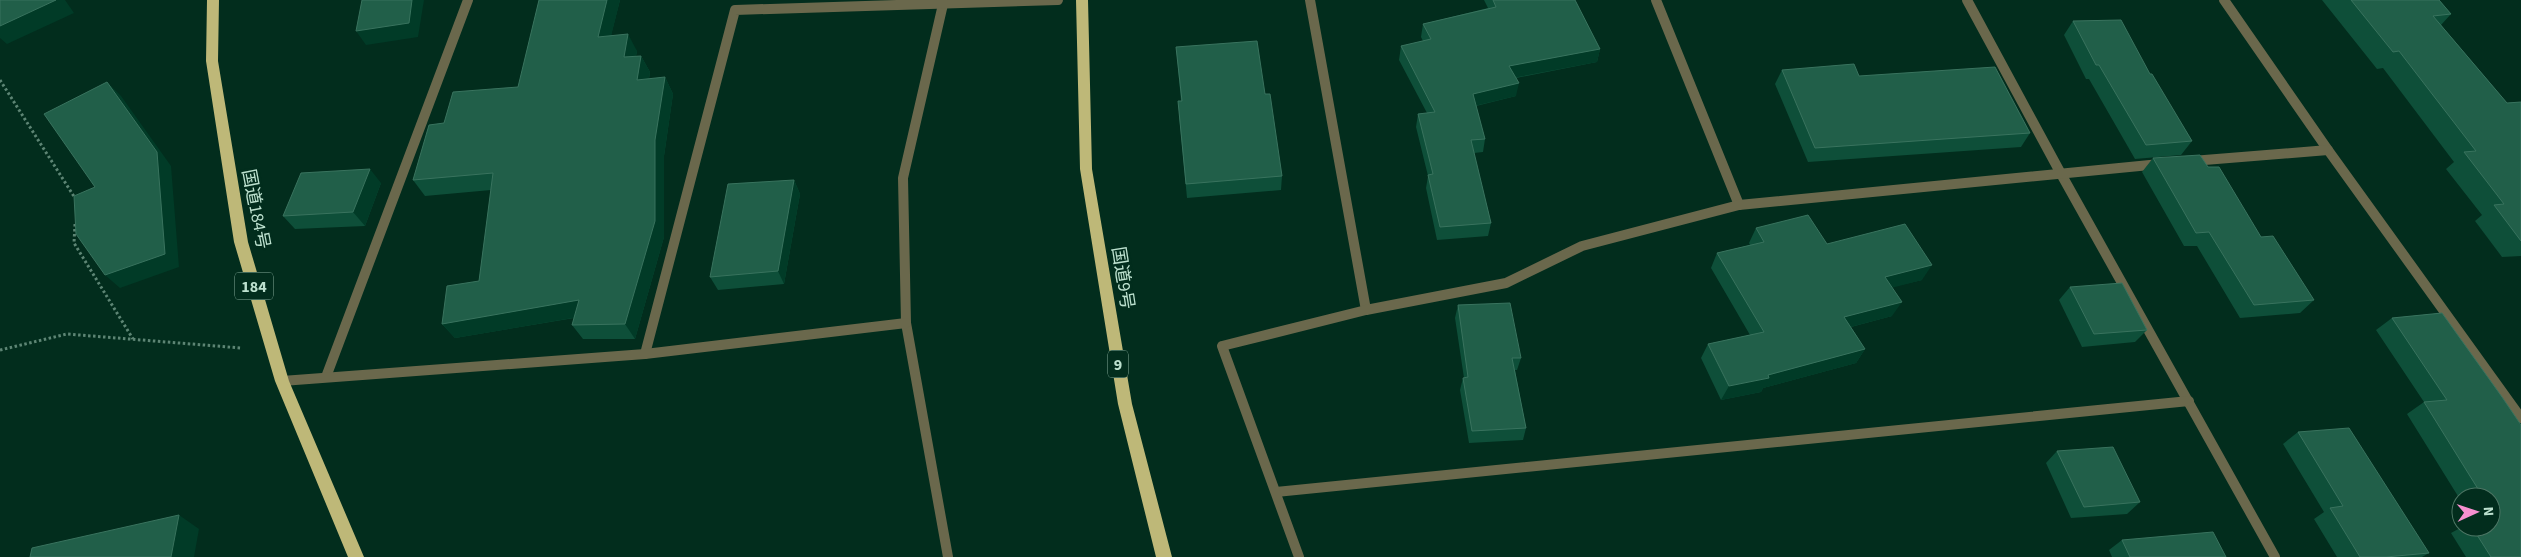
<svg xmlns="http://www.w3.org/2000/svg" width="2521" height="557" font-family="'Source Sans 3','Noto Sans JP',sans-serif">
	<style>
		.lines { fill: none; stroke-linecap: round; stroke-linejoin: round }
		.path { stroke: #5d8574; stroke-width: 3; stroke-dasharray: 2.5 2.5; stroke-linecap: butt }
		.minor { stroke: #6a684c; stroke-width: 10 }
		.trunk { fill: #beb878; fill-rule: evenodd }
		.wall { fill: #0e4f39 }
		.shaded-wall { fill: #013b27 }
		.building { fill: #215f49; stroke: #39735e }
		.labels { text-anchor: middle; stroke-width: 5; stroke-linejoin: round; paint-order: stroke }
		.shield { fill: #022d1d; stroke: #85ab9a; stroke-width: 1 }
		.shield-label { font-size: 16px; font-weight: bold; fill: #bde1cf }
		.street-label { font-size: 18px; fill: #bde1cf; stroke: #022d1d }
	</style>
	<rect width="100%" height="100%" fill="#022d1d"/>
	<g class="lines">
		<g class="path">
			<polyline points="0,80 75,198"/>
			<polyline points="75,224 74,243 133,339"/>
			<polyline points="0,350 67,334 241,348"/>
		</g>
		<g class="minor">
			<polyline points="944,0 903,178 906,323 948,557"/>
			<polyline points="1310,0 1366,310"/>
			<polyline points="1656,0 1739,205"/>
			<polyline points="1967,0 2060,172 2275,557"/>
			<polyline points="2224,0 2328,150 2521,418"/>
			<polyline points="2192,161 2328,150"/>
			<polyline points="645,354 735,10 1058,0"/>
			<polyline points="326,377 468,0"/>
			<polyline points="282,381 645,354 906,323"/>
			<polyline points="1276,492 2189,401"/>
			<polyline points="1299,557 1222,346 1366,310 1506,283 1582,246 1739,205 2160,164"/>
		</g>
		<g class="trunk">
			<polygon points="207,0 219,0 218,61 248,242 289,381 364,557 348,557 275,381 234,242 206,61"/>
			<polygon points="1076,0 1088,0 1092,169 1132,404 1172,557 1156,557 1118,404 1080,169"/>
		</g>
	</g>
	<g class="wall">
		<polygon points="539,0 620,0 611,35 637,51 636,56 641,56 650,72 649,79 665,77 673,94 664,156 664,237 635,339 583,339 572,325 574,318 455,338 442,324 479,281 491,190 425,196 413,180 444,123 518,87"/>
		<polygon points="1484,0 1575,0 1600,49 1597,62 1516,78 1516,96 1476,106 1485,139 1483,152 1474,153 1491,223 1488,236 1437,240 1426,188 1428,176 1416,127 1418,114 1427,113 1399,60 1401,46 1423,41 1421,37 1423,24 1488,8"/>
		<polygon points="2322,0 2439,0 2451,14 2441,25 2507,103 2521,102 2521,256 2502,257 2475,221 2482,215 2446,169 2454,162 2383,68 2377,69"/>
		<polygon points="2073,21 2150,74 2192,141 2181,155 2135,159 2089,79 2086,79 2064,35"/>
		<polygon points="1176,47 1265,94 1282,176 1281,190 1187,198 1179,115 1181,101"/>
		<polygon points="1782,70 1859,76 2030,133 2021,147 1808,162 1775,84"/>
		<polygon points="2153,158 2208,167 2261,237 2314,300 2300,313 2240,318 2197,246 2184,246 2142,172"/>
		<polygon points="794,180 800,194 784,284 718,290 710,277"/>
		<polygon points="381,183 365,226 295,229 283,216"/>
		<polygon points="1756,228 1827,244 1922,280 1892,287 1892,316 1851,327 1865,349 1856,363 1763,388 1761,392 1721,400 1701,358 1708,344 1750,335 1711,268 1717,253 1750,245 1749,243"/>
		<polygon points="2070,287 2147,330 2135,342 2082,347 2059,300"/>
		<polygon points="1458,305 1521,358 1517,370 1515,370 1526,428 1523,440 1469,443 1460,390 1463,378 1464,378 1455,318"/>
		<polygon points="2442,313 2521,557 2466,557 2451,533 2462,527 2491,527 2491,497 2461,497 2461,501 2407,414 2424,402 2376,330 2392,318"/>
		<polygon points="2298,432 2429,553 2422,557 2337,557 2314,519 2324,512 2283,444"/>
		<polygon points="2057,451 2140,502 2127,514 2071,518 2046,463"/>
		<polygon points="2122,540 2226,557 2112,557 2109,550"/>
	</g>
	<g class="shaded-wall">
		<polygon points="56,0 65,0 74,13 7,44 0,38 0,26"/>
		<polygon points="412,0 424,0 418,37 366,45 356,31"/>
		<polygon points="607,0 620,0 607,53 598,37"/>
		<polygon points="628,34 637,51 632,74 624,57"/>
		<polygon points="1600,49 1597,62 1507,79 1509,66"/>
		<polygon points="641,56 650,72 646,96 637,80"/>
		<polygon points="665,77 673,94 664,156 664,237 635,339 625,324"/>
		<polygon points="107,82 121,96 171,166 179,267 120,288 105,275"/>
		<polygon points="1519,83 1516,96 1470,107 1473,94"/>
		<polygon points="370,169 381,183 365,226 353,212"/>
		<polygon points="794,180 800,194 784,284 778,271"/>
		<polygon points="1932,265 1922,280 1876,292 1885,277"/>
		<polygon points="579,300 590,315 455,338 442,324"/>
		<polygon points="1902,302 1892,316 1835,331 1844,317"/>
		<polygon points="1865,349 1856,363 1763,388 1761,392 1721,400 1729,386"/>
		<polygon points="179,515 199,529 194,557 171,557"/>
	</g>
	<g class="building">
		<polygon points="0,0 56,0 0,26"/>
		<polygon points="362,0 412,0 409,23 356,31"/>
		<polygon points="539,0 607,0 598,37 628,34 624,57 641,56 637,80 665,77 655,140 655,221 625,324 572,325 579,300 442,324 447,286 479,281 493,173 413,180 429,125 444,123 453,92 518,87"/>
		<polygon points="1493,0 1575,0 1600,49 1509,66 1519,83 1473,94 1485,139 1471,140 1491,223 1440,227 1428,175 1433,174 1418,114 1435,112 1401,46 1431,39 1423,24 1496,7"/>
		<polygon points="2351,0 2439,0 2451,14 2433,16 2507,103 2521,102 2521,241 2494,205 2504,204 2464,152 2476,151 2399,51 2393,52"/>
		<polygon points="2121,20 2150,74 2152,74 2192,141 2146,145 2099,65 2096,65 2073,21"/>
		<polygon points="1257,41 1265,94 1270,94 1282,176 1186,184 1178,101 1182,101 1176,47"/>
		<polygon points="1854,64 1859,76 1995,67 2030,133 1815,148 1782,70"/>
		<polygon points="107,82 157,152 165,254 105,275 76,234 74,196 95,187 44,114"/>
		<polygon points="2200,155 2208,167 2219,167 2261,237 2273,236 2314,300 2254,305 2209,232 2196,233 2153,158"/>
		<polygon points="370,169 353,212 283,216 301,173"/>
		<polygon points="794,180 778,271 710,277 728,184"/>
		<polygon points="1808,215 1827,244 1905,224 1932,265 1885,277 1902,302 1844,317 1865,349 1768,375 1769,378 1729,386 1708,344 1764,332 1717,253 1764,242 1756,228"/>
		<polygon points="2122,283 2147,330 2094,334 2070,287"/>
		<polygon points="1510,303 1521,358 1512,358 1526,428 1472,431 1463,378 1468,377 1458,305"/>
		<polygon points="2442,313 2502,397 2521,425 2521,557 2491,557 2472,527 2491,527 2491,521 2498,520 2491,509 2491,497 2483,497 2424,402 2447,400 2392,318"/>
		<polygon points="2349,428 2429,553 2386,557 2360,557 2330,508 2343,506 2298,432"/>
		<polygon points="2113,447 2140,502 2084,507 2057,451"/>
		<polygon points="179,515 171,557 30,557 32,548"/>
		<polygon points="2213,532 2226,557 2130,557 2122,540"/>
	</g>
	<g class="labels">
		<g class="shield">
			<rect x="235" y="272.5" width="38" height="27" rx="4"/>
			<rect x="1108" y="350.5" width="20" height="27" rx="4"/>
		</g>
		<g class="shield-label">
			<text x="254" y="292">184</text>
			<text x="1118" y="370">9</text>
		</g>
		<g class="street-label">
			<text transform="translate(256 209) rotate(79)" y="6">国道184号</text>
			<text transform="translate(1123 278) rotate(81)" y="6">国道9号</text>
		</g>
	</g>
	<g transform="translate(2476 512) rotate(87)"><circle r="24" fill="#022d1d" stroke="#4d7564"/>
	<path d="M0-4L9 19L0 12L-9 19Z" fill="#f690cf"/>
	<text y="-8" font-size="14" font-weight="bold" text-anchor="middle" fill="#bde1cf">N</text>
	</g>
</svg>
